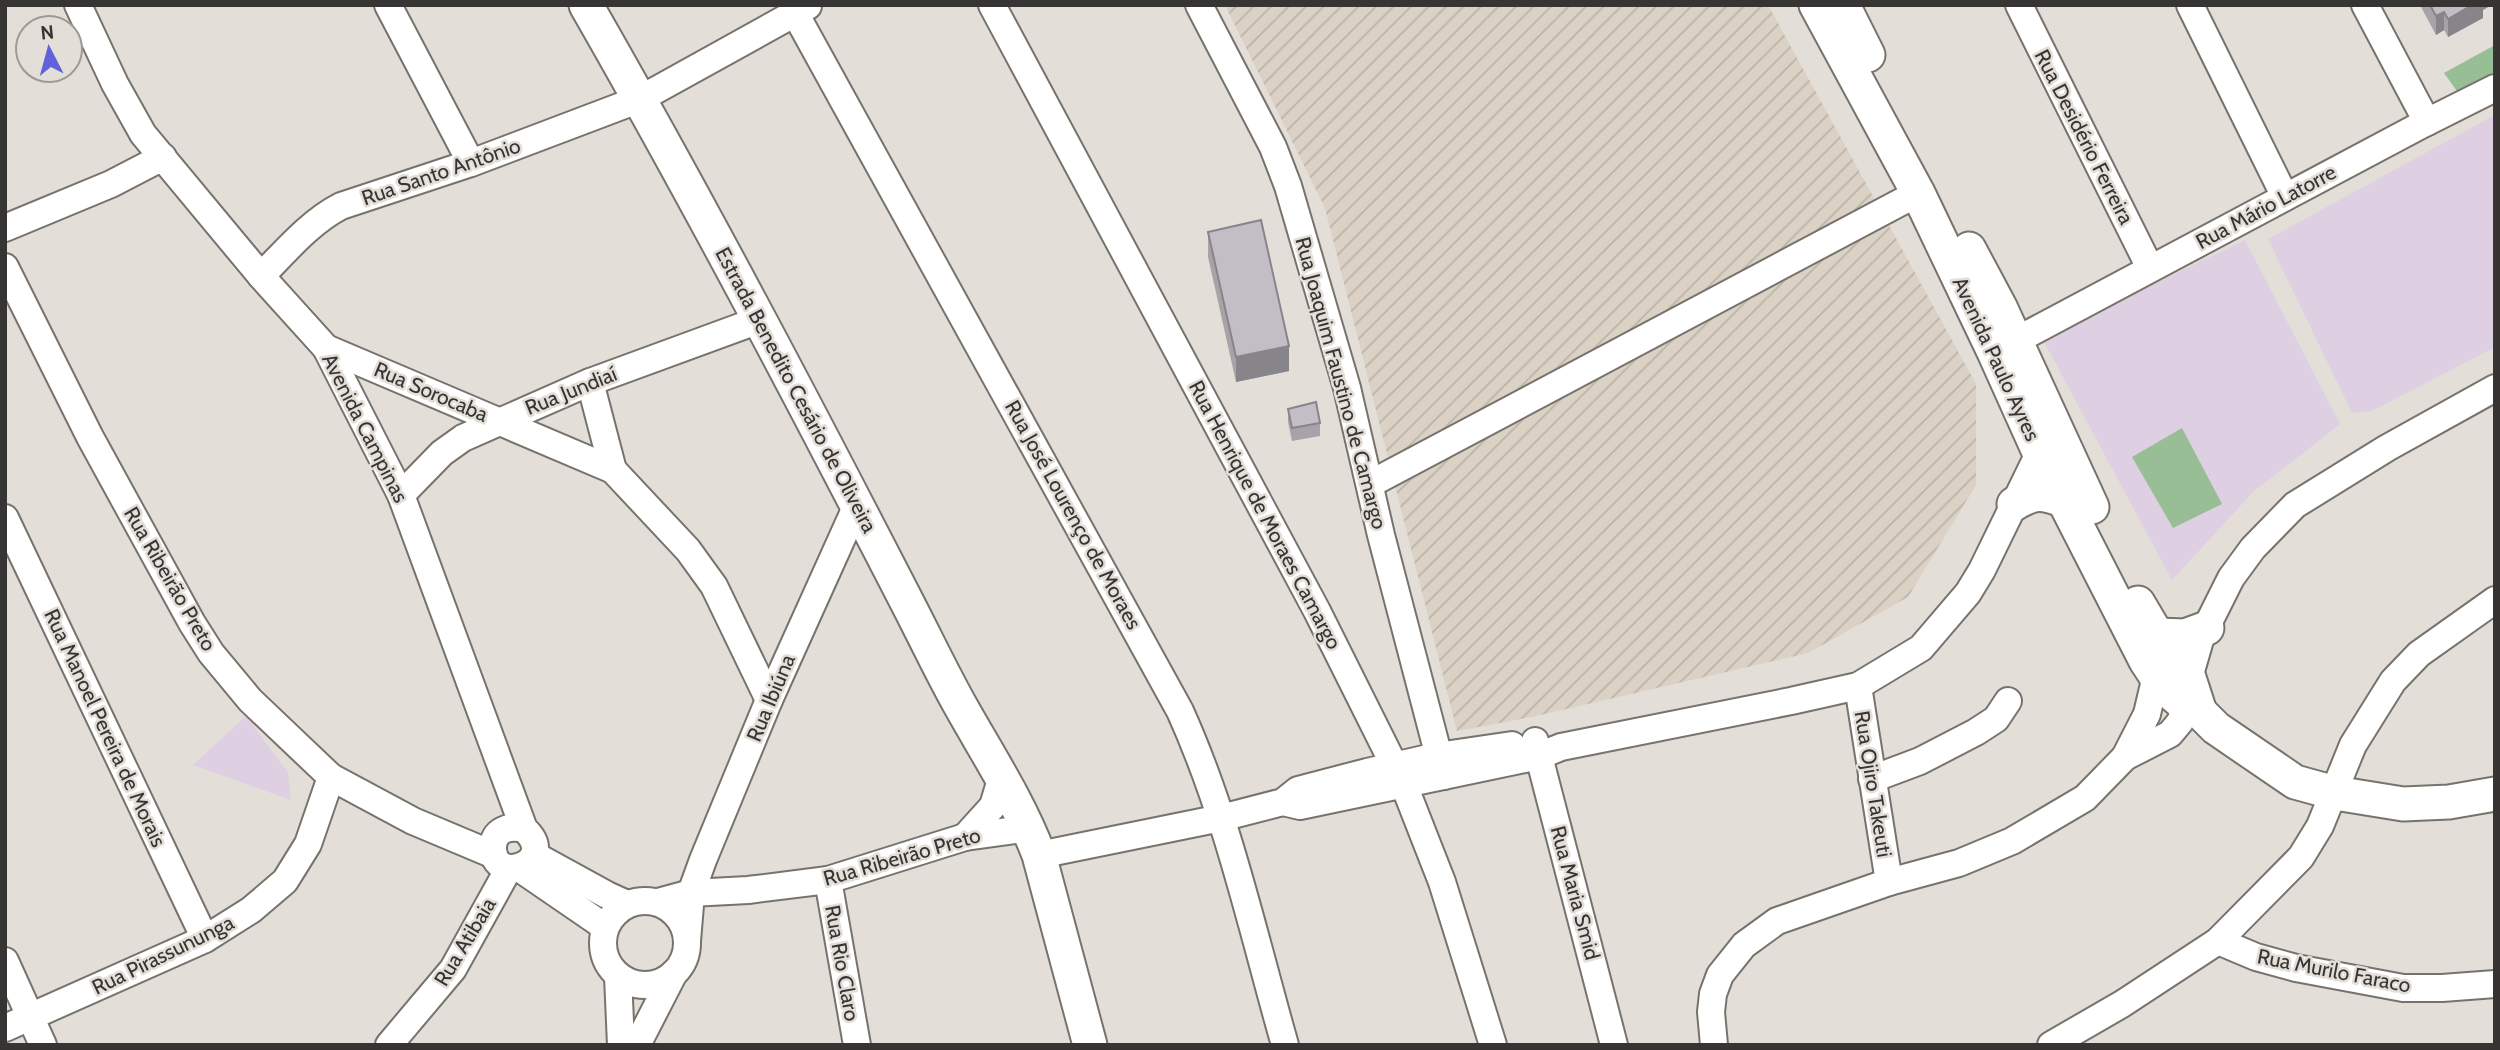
<svg xmlns="http://www.w3.org/2000/svg" width="2500" height="1050" font-family="Cabin,sans-serif">
	<style>
		.industrial { fill: url(#industrial-furrows) }
		.education { fill: #decfe2 }
		.park { fill: #98be96 }
		.lines { fill: none; stroke-linecap: round; stroke-linejoin: round }
		.minor-casing { stroke: #77736c; stroke-width: 30 }
		.major-casing { stroke: #77736c; stroke-width: 37 }
		.minor { stroke: #fff; stroke-width: 26 }
		.major { stroke: #fff; stroke-width: 33 }
		.wall { fill: #a8a3a9 }
		.shaded-wall { fill: #88858a }
		.building { fill: #c3bec5; stroke: #88858a; stroke-width: 2 }
		.labels { text-anchor: middle; stroke-width: 5; stroke-linejoin: round; paint-order: stroke }
		.street-label { font-size: 21px; fill: #373533; stroke: #e3ded7 }
	</style>
	<defs>
		<pattern id="industrial-furrows" width="10" height="10" patternUnits="userSpaceOnUse" patternTransform="scale(1.75)"><rect width="10" height="10" fill="#dbd1c4"/><path d="M-1 1l2-2M0 10L10 0M9 11l2-2" fill="none" stroke="#bdb4a9"/></pattern>
	</defs>
	<rect width="100%" height="100%" fill="#e3ded7"/>
	<polygon class="industrial" points="1225,5 1768,5 1976,384 1976,485 1908,597 1808,653 1536,716 1457,731 1325,208"/>
	<g class="education">
		<polygon points="2495,115 2495,347 2372,411 2352,413 2268,239"/>
		<polygon points="2245,240 2340,424 2253,492 2172,580 2042,338"/>
		<polygon points="246,716 288,773 291,800 193,765"/>
	</g>
	<g class="park">
		<polygon points="2495,45 2495,75 2459,94 2444,73"/>
		<polygon points="2182,428 2222,504 2173,528 2132,457"/>
	</g>
	<g class="lines">
		<g class="minor-casing">
			<g id="minor">
				<path d="M78,5L115,84L143,134L261,276L326,348L401,495L524,829C561,862 493,887 493,848C493,830 509,825 524,829"/>
				<polyline points="388,5 471,163"/>
				<polyline points="992,5 1317,611 1404,785 1442,882 1493,1045"/>
				<polyline points="1199,5 1273,147 1288,186 1347,388 1381,535 1444,776"/>
				<polyline points="2019,5 2150,268"/>
				<polyline points="2190,5 2285,197"/>
				<polyline points="2365,5 2427,122"/>
				<path d="M795,13L1180,711C1228,817 1253,933 1285,1045"/>
				<polyline points="5,228 111,184 163,157"/>
				<polyline points="5,267 90,437 192,623 211,653 250,700 331,777 413,821 494,855"/>
				<path d="M261,276C286,251 310,222 341,206L471,163L640,99L808,6"/>
				<polyline points="326,348 613,470 688,550 714,586 769,700"/>
				<polyline points="1998,350 2423,124 2495,88"/>
				<polyline points="590,382 613,470"/>
				<polyline points="1370,484 1918,193"/>
				<polyline points="401,495 442,453 463,438 590,382 759,320"/>
				<polyline points="5,518 205,939"/>
				<polyline points="1858,686 1889,882"/>
				<polyline points="1535,741 1614,1045"/>
				<polyline points="2125,757 2147,714 2156,676 2163,667"/>
				<polyline points="1872,779 1920,761 1976,732 1996,719 2008,701"/>
				<polyline points="1283,802 1300,806 1539,756 1561,747 1791,701 1858,686 1921,648 1968,593 1982,570 2045,441"/>
				<polyline points="965,837 993,806 1002,776"/>
				<polyline points="534,855 607,895 627,904"/>
				<polyline points="1039,855 1221,818 1283,802 1298,790 1367,772 1437,756 1512,745"/>
				<polyline points="519,868 605,927"/>
				<polyline points="828,880 857,1045"/>
				<circle cx="645" cy="943" r="42"/>
				<polyline points="658,902 691,893 748,890 828,880 965,837 1029,828"/>
				<polyline points="687,941 691,893 703,860 769,700 857,505"/>
				<polyline points="2218,941 2256,957 2296,968 2403,988 2442,988 2495,984"/>
				<polyline points="5,961 43,1045"/>
				<polyline points="618,976 621,1045"/>
				<polyline points="5,1028 205,939 251,910 285,881 308,844 331,777"/>
				<polyline points="389,1045 453,969 509,868"/>
				<polyline points="637,1045 674,973"/>
				<polyline points="1714,1045 1711,1012 1713,994 1720,975 1744,945 1777,921 1889,882 1959,863 2012,841 2085,798 2125,757 2170,734 2180,722 2186,706 2189,678 2200,640 2231,578 2253,548 2295,505 2387,448 2495,388"/>
				<polyline points="2051,1045 2122,1004 2218,941 2301,857 2320,826 2353,745 2393,681 2419,654 2495,600"/>
			</g>
		</g>
		<g class="major-casing">
			<g id="major">
				<path d="M586,5C699,202 805,404 909,606C926,639 942,673 960,705C988,755 1019,802 1039,855L1090,1045"/>
				<polyline points="1816,5 1918,193 1994,352 2039,452 2146,661 2161,684 2186,706 2200,712 2216,728 2295,782 2335,793 2403,804 2449,802 2495,794"/>
				<polyline points="1843,5 1868,55"/>
				<polyline points="1969,249 2000,307 2092,507"/>
				<path d="M2014,504C2036,491 2042,493 2065,501"/>
				<polyline points="2138,603 2157,635 2189,678 2200,712"/>
				<polyline points="2157,635 2185,636 2207,628"/>
			</g>
		</g>
		<use href="#minor" class="minor"/>
		<use href="#major" class="major"/>
	</g>
	<g class="wall">
		<polygon points="2420,5 2488,5 2488,7 2483,10 2483,18 2448,37 2444,30 2436,35"/>
		<polygon points="1208,232 1289,371 1236,382 1208,257"/>
		<polygon points="1288,409 1320,423 1320,436 1292,441 1288,422"/>
	</g>
	<g class="shaded-wall">
		<polygon points="2472,5 2488,5 2488,7 2483,10 2483,18 2448,37 2448,19"/>
		<polygon points="2444,12 2444,30 2436,35 2436,16"/>
		<polygon points="1289,346 1289,371 1236,382 1236,357"/>
	</g>
	<g class="building">
		<polygon points="2430,5 2472,5 2448,19 2444,12 2436,16"/>
		<polygon points="1261,220 1289,346 1236,357 1208,232"/>
		<polygon points="1316,402 1320,423 1292,428 1288,409"/>
	</g>
	<g class="labels">
		<g class="street-label">
			<text transform="translate(2084 137) rotate(63)" y="7">Rua Desidério Ferreira</text>
			<text transform="translate(441 172) rotate(-19)" y="7">Rua Santo Antônio</text>
			<text transform="translate(2266 207) rotate(-28)" y="7">Rua Mário Latorre</text>
			<text transform="translate(1996 359) rotate(65)" y="7">Avenida Paulo Ayres</text>
			<text transform="translate(1341 383) rotate(75)" y="7">Rua Joaquim Faustino de Camargo</text>
			<text transform="translate(796 390) rotate(62)" y="7">Estrada Benedito Cesário de Oliveira</text>
			<text transform="translate(571 391) rotate(-22)" y="7">Rua Jundiaí</text>
			<text transform="translate(431 392) rotate(23)" y="7">Rua Sorocaba</text>
			<text transform="translate(365 428) rotate(63)" y="7">Avenida Campinas</text>
			<text transform="translate(1073 515) rotate(61)" y="7">Rua José Lourenço de Moraes</text>
			<text transform="translate(1265 515) rotate(62)" y="7">Rua Henrique de Moraes Camargo</text>
			<text transform="translate(170 579) rotate(60)" y="7">Rua Ribeirão Preto</text>
			<text transform="translate(771 698) rotate(-67)" y="7">Rua Ibiúna</text>
			<text transform="translate(105 728) rotate(65)" y="7">Rua Manoel Pereira de Morais</text>
			<text transform="translate(1873 784) rotate(81)" y="7">Rua Ojiro Takeuti</text>
			<text transform="translate(902 857) rotate(-16)" y="7">Rua Ribeirão Preto</text>
			<text transform="translate(1575 893) rotate(75)" y="7">Rua Maria Smid</text>
			<text transform="translate(465 942) rotate(-59)" y="7">Rua Atibaia</text>
			<text transform="translate(163 955) rotate(-26)" y="7">Rua Pirassununga</text>
			<text transform="translate(842 963) rotate(80)" y="7">Rua Rio Claro</text>
			<text transform="translate(2334 971) rotate(11)" y="7">Rua Murilo Faraco</text>
		</g>
	</g>
	<rect width="2500" height="1050" fill="none" stroke="#373533" stroke-width="14"/>
	<g transform="translate(49 49) rotate(354)"><circle r="33" fill="#e3ded7" stroke="#9e9a95" stroke-width="2"/>
	<path d="M0-5L12 26L0 18L-12 26Z" fill="#6161da"/>
	<text y="-10" font-size="19" font-weight="bold" text-anchor="middle" fill="#373533">N</text>
	</g>
</svg>
